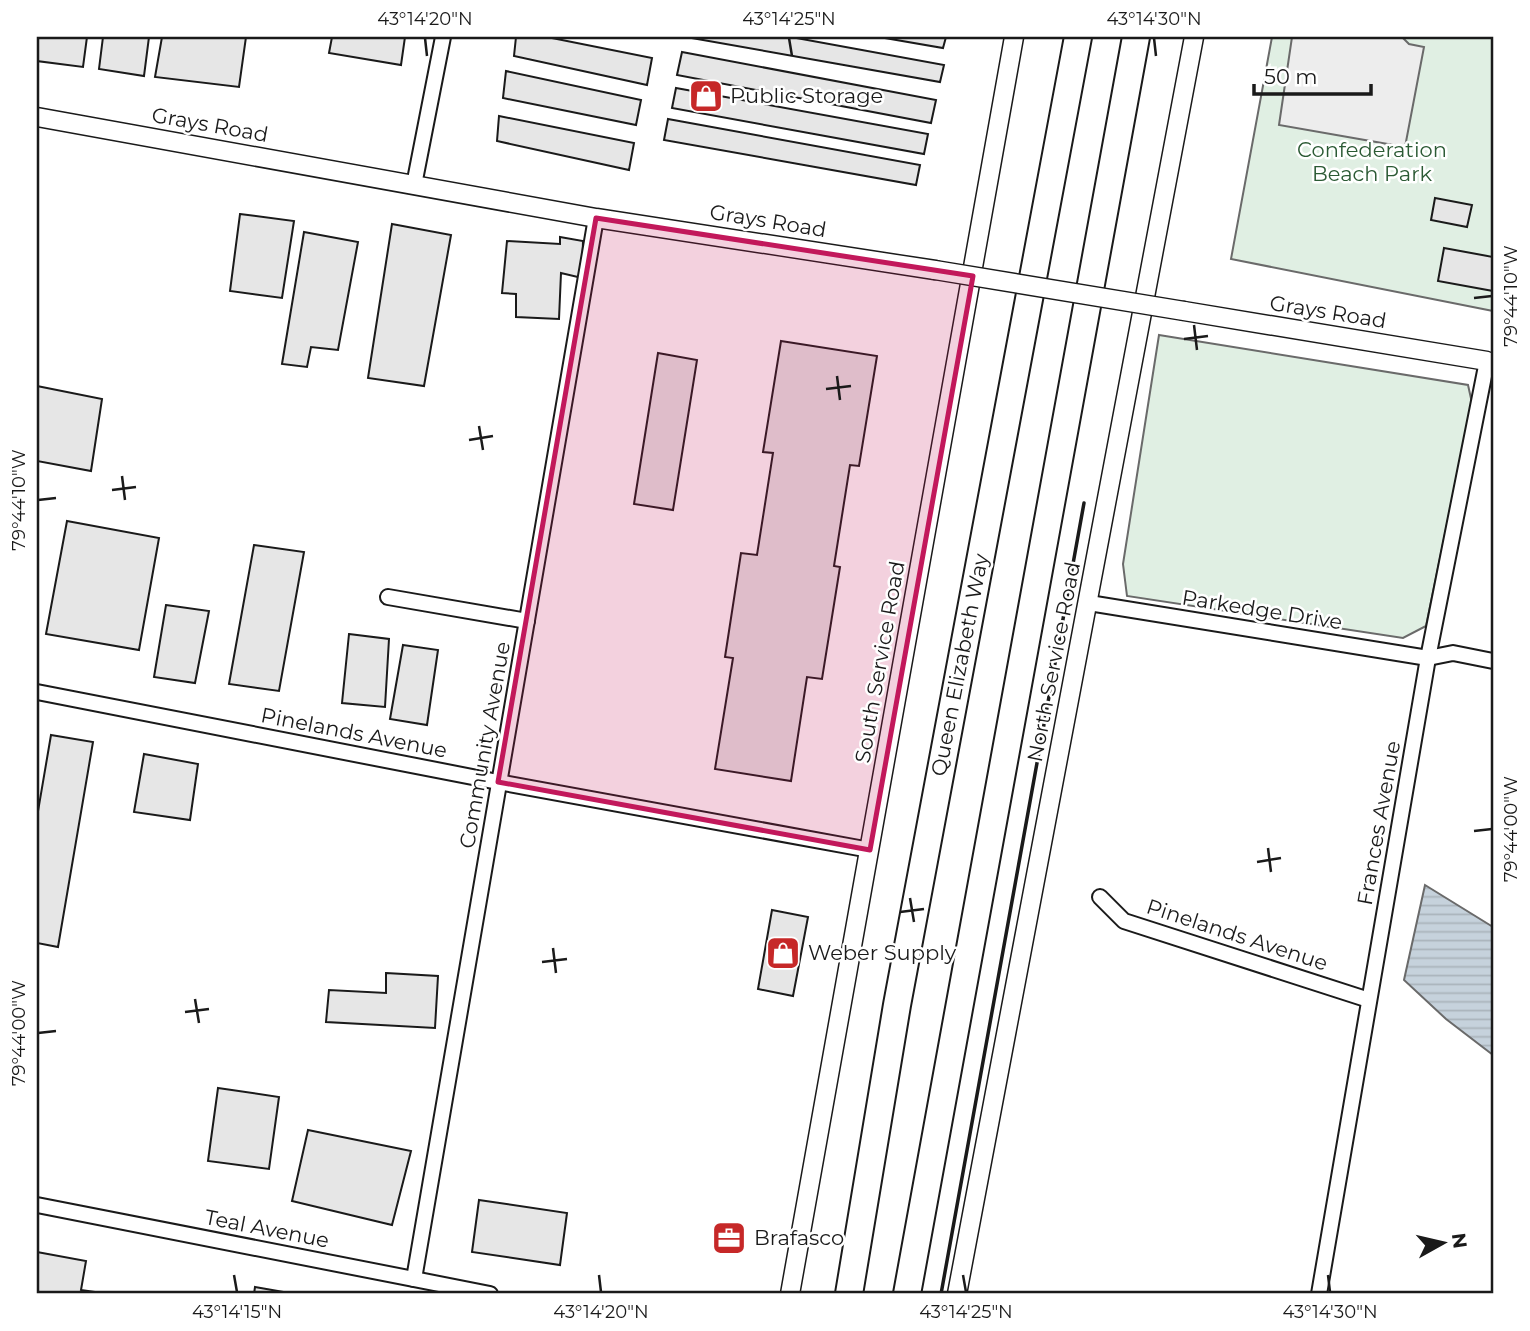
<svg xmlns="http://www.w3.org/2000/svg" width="1530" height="1331" font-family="Montserrat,sans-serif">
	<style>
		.park { fill: #e0efe3; stroke: #6a6a6a; stroke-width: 2 }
		.parking { fill: #ededed; stroke: #6a6a6a; stroke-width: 2 }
		.water { fill: url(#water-rules); stroke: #6a6a6a; stroke-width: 2 }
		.building { fill: #e6e6e6; stroke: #1a1a1a; stroke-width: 2 }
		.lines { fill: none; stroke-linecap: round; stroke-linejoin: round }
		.minor-casing { stroke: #1a1a1a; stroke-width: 18 }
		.tertiary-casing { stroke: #1a1a1a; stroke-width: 21 }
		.motorway-casing { stroke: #1a1a1a; stroke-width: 30 }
		.minor { stroke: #fff; stroke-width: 14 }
		.tertiary { stroke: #fff; stroke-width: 18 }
		.motorway { stroke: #fff; stroke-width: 26 }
		.tertiary-bridge-casing { stroke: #1a1a1a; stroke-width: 21; stroke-linecap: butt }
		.tertiary-bridge { stroke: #fff; stroke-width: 18 }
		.wall { stroke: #1a1a1a; stroke-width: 3.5 }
		.marked { fill: #c2185b; fill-opacity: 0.2; stroke: #c2185b; stroke-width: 5; stroke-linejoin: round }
		.ticks { fill: none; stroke: #1a1a1a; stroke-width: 2.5 }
		.labels { text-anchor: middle; stroke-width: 5; stroke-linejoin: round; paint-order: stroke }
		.poi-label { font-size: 21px; fill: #1a1a1a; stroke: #fff; text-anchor: start }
		.street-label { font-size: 21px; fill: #1a1a1a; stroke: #fff }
		.park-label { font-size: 21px; fill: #2b5a34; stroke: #fff }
		.neatline { fill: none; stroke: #1a1a1a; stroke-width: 2.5 }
		.ticks-label { font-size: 18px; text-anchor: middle; fill: #1a1a1a }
	</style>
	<defs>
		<pattern id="water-rules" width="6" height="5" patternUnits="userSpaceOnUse" patternTransform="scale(1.75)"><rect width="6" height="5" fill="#c6d2dc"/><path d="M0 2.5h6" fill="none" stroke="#aab4bc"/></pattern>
	</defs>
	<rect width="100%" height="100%" fill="#fff"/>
	<g class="park">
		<polygon points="1272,37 1493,37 1493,311 1231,259"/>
		<polygon points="1159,335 1468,385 1472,403 1426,626 1403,638 1127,596 1123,564"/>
	</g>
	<polygon class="parking" points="1292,37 1402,37 1409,44 1424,47 1405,147 1279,125"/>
	<polygon class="water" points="1425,885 1493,927 1493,1055 1446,1019 1404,980"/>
	<g class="building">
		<polygon points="37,37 87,37 83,67 37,61"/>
		<polygon points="103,37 149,37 144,76 99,69"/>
		<polygon points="162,37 246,37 239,87 155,77"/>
		<polygon points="332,37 405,37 401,65 329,53"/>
		<polygon points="516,37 547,37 652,58 647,85 514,56"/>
		<polygon points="686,37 791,37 944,65 940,82"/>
		<polygon points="879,37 946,37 943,48"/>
		<polygon points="682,52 936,100 931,123 677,75"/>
		<polygon points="506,71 641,100 636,125 503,98"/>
		<polygon points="676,88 928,134 924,154 672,108"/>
		<polygon points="499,116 634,143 629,170 497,141"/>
		<polygon points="668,119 920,165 916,185 664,140"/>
		<polygon points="1435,198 1472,205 1467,227 1431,220"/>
		<polygon points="240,214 294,221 282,298 230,291"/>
		<polygon points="392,224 451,235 424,386 368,378"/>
		<polygon points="304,232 358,242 338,350 311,347 307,367 282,364"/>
		<polygon points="560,237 583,241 582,278 561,273 559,319 516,317 516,294 502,293 507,241 560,244"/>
		<polygon points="1444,248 1493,257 1493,291 1438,281"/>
		<polygon points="781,341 877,356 859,466 850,465 834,566 840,567 822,679 807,677 791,781 715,769 733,658 725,657 741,553 757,555 773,453 763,452"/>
		<polygon points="658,353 697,360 673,510 634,504"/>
		<polygon points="37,386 102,399 91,471 37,461"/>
		<polygon points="67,521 159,538 139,650 46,634"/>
		<polygon points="254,545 304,552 279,691 229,684"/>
		<polygon points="166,605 209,611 195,683 154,677"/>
		<polygon points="349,634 389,639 385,707 342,703"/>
		<polygon points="403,645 438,650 427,725 390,719"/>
		<polygon points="51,735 93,742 58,947 37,943 37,817"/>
		<polygon points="144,754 198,764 190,820 134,812"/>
		<polygon points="772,910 808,917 793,996 758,989"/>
		<polygon points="386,973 438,976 435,1028 326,1022 329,990 386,993"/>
		<polygon points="218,1088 279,1097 269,1169 208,1161"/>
		<polygon points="308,1130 411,1151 392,1225 292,1201"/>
		<polygon points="479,1200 567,1213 560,1265 472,1252"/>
		<polygon points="37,1252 86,1261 81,1290 109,1294 37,1294"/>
		<polygon points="255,1287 295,1294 254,1294"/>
	</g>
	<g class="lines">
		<g class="minor-casing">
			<g id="minor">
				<polyline points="414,185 443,37"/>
				<polyline points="388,597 527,621"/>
				<polyline points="1089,603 1428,658 1453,653 1493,661"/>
				<polyline points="37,692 498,782 870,850"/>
				<polyline points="1100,897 1124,921 1369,1000"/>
				<polyline points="37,1205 490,1294"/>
				<polyline points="414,1279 596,218"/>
				<polyline points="1319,1294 1428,658 1487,361 1493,362"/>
			</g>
		</g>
		<g class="tertiary-casing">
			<g id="tertiary">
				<polyline points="37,117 596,218 935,270"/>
				<polyline points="1184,311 1487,361"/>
				<polyline points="790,1294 1014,37"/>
				<polyline points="957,1294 1194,37"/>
			</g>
		</g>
		<g class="motorway-casing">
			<g id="motorway">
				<polyline points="849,1294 897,1005 1078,37"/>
				<polyline points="907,1294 1136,37"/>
			</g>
		</g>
		<use href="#minor" class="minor"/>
		<use href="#tertiary" class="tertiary"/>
		<use href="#motorway" class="motorway"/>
		<g class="tertiary-bridge-casing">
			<polyline id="tertiary-bridge" points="935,270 1184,311"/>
		</g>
		<use href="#tertiary-bridge" class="tertiary-bridge"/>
		<polyline class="wall" points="941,1294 1084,503"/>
	</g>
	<path class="marked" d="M596,218L973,276L870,850L498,782Z"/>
	<path class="ticks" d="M425,38L427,56M789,38L792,56M1154,38L1156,56M1474,298L1492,296M1194,325L1197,350M1184,339L1208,336M837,376L840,400M826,389L851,386M479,426L483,450M469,440L493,436M122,476L125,500M112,490L136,487M38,500L56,498M1474,831L1492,829M1268,848L1271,872M1257,862L1281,858M910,898L914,922M900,912L924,909M553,948L556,973M542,962L567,959M195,999L199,1023M185,1012L209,1009M38,1033L56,1031M234,1275L237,1292M599,1275L601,1292M963,1275L966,1292M1328,1275L1330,1292"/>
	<defs>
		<g id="shop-square" transform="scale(1.75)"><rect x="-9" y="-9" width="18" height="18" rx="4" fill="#c62828" stroke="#fff"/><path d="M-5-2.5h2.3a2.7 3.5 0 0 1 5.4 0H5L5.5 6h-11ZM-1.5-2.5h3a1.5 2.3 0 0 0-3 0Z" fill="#fff"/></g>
		<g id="office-square" transform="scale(1.75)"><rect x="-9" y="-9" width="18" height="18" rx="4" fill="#c62828" stroke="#fff"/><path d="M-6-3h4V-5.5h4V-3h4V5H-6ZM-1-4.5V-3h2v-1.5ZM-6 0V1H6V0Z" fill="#fff"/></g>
	</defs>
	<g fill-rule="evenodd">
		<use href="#shop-square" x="706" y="96"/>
		<use href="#shop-square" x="783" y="953"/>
		<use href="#office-square" x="729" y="1238"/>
	</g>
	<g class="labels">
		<g class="poi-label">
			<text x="730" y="103">Public Storage</text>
			<text x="808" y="960">Weber Supply</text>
			<text x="754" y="1245">Brafasco</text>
		</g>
		<g class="street-label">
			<text transform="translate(210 125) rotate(10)" y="7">Grays Road</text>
			<text transform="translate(768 221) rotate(9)" y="7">Grays Road</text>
			<text transform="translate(1328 312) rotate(9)" y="7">Grays Road</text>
			<text transform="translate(1262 610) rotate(9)" y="7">Parkedge Drive</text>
			<text transform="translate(880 662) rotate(-80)" y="7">South Service Road</text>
			<text transform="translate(1054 662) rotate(-79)" y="7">North Service Road</text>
			<text transform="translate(960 665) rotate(-79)" y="7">Queen Elizabeth Way</text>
			<text transform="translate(354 733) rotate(11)" y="7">Pinelands Avenue</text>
			<text transform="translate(485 745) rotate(-80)" y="7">Community Avenue</text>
			<text transform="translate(1379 823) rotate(-80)" y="7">Frances Avenue</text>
			<text transform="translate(1237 935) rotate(18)" y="7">Pinelands Avenue</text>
			<text transform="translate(267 1229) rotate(11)" y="7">Teal Avenue</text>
		</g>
		<g class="park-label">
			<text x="1372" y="157">Confederation<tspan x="1372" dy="24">Beach Park</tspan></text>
		</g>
	</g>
	<rect width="1530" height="1331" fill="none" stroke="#ffffff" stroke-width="77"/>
	<g transform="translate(1443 1243) rotate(82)" stroke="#ffffff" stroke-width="5" paint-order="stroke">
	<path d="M0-5L12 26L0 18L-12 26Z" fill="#1a1a1a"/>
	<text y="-10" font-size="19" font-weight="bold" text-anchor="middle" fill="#1a1a1a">N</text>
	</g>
	<path d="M1254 84v10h117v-10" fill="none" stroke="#1a1a1a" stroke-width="3.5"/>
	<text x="1264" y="84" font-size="21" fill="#1a1a1a" stroke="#ffffff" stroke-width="5" paint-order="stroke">50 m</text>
	<rect x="38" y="38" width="1454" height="1254" class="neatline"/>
	<g class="ticks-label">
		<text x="425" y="25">43°14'20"N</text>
		<text x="789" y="25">43°14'25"N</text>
		<text x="1154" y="25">43°14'30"N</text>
		<text transform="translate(1511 296) rotate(-90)" y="6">79°44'10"W</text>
		<text transform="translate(19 500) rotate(-90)" y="6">79°44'10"W</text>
		<text transform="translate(1511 829) rotate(-90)" y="6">79°44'00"W</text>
		<text transform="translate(19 1033) rotate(-90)" y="6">79°44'00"W</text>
		<text x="237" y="1318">43°14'15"N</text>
		<text x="601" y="1318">43°14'20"N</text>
		<text x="966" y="1318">43°14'25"N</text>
		<text x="1330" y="1318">43°14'30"N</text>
	</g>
</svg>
